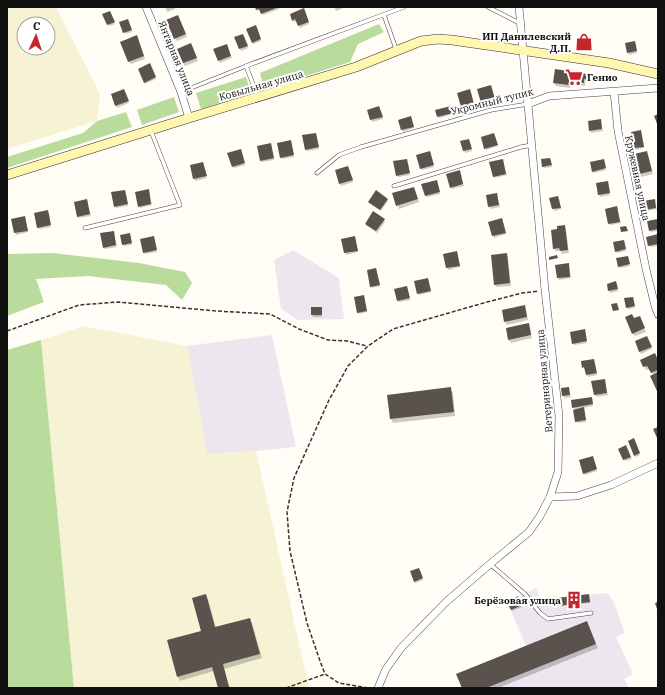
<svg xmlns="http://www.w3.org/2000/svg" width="665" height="695" font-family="'IBM Plex Serif',serif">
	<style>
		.industrial { fill: #eee6ef }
		.farmland { fill: #f6f3d4; fill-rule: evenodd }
		.forest { fill: #b9dc9c }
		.shadow { fill: #0003 }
		.building { fill: #5a524d }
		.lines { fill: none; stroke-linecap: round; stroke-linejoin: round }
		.lane-casing { stroke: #444; stroke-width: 4.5 }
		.street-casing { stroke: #444; stroke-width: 8 }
		.secondary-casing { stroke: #333; stroke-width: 10 }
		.path { stroke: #333; stroke-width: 1.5; stroke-dasharray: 4 2; stroke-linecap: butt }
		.lane { stroke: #fff; stroke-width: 3.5 }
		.street { stroke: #fff; stroke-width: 7 }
		.secondary { stroke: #fff6b0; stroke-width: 9 }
		.labels { text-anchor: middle; stroke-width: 4; stroke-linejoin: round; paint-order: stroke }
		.poi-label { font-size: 10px; font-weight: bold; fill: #111; stroke: #fff; text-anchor: end }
		.street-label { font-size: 10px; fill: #111; stroke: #fff }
	</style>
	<rect width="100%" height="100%" fill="#fffdf5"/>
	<g class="industrial">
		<polygon points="293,250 339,278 344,319 298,320 281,309 274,260"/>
		<polygon points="272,335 296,447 256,451 207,454 187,346"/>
		<polygon points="536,588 541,599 608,593 614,603 625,633 616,637 633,674 624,679 629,688 462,688 456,674 526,646 507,602"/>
	</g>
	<g class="farmland">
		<path d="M7,7H56L100,94L97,121L7,149ZM24,24H48V48H24Z"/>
		<polygon points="83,326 187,346 207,454 256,451 309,688 74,688 41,340"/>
	</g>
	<g class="forest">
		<polygon points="379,24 384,32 358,44 350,62 264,89 260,73"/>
		<polygon points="246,77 251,93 201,109 196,93"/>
		<polygon points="174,97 179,112 142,125 137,110"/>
		<polygon points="126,112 132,127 7,168 7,157 83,133 97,121"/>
		<polygon points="53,253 139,263 185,272 192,283 182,300 166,285 88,276 36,279 44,302 7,316 7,254"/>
		<polygon points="41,340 74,688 7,688 7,350"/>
	</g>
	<g class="shadow">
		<polygon points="165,7 175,7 175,9 167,12"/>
		<polygon points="256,7 279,7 279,9 263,15 261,10 258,11"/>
		<polygon points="334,7 346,7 336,11"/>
		<polygon points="304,11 309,24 300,28 297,21 294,22 293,20"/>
		<polygon points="110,13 115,24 109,26 108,24"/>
		<polygon points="179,19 187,37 177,41 175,38"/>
		<polygon points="129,22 132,32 125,34 120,23"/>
		<polygon points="257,28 261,41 253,44 253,42"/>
		<polygon points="244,37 248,48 241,51 236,38"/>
		<polygon points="138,39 145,59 131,64 129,62"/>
		<polygon points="590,40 591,42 590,47 579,46 578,44"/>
		<polygon points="626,44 636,44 637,53 629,55"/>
		<polygon points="227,46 232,58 220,63 214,49"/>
		<polygon points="193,47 198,61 185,66 183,63"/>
		<polygon points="150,65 156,79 145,84 139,69"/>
		<polygon points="594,75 596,78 595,83 585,82 585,86 571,84 570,88 556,86 554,83"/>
		<polygon points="491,88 495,101 483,104 482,103"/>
		<polygon points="125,92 129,103 117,108 112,94"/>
		<polygon points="471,92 474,106 462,109 458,94"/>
		<polygon points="380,109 383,119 372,122 368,111"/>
		<polygon points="451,109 453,114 439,118 438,117"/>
		<polygon points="411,119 414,128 403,132 402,130"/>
		<polygon points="589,121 601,121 603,131 591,133"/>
		<polygon points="641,132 644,148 635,150 632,133"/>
		<polygon points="316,134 319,149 307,151 306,149"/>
		<polygon points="495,136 498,146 486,150 485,148"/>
		<polygon points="461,142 469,142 472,151 465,153"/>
		<polygon points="291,143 294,157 282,159 281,157"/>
		<polygon points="271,145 274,160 262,162 261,160"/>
		<polygon points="241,152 245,165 234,168 233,167"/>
		<polygon points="646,152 648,155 653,174 641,177 640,174 635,155"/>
		<polygon points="430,154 434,167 422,170 421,169"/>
		<polygon points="550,159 552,167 544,168 543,166"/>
		<polygon points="604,161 606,170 594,173 593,171"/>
		<polygon points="407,162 410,175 398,177 397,176"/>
		<polygon points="503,162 507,175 495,178 494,177"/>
		<polygon points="203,163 207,178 195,181 191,166"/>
		<polygon points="349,169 353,182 341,186 336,171"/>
		<polygon points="460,173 464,186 452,189 447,175"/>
		<polygon points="437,183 440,194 427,197 426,196"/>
		<polygon points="608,183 610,195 600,197 597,184"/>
		<polygon points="125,191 128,206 116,208 115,206"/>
		<polygon points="415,191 419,202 399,209 393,194"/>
		<polygon points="149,192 152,205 140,208 139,206"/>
		<polygon points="497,195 500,207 490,209 487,196"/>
		<polygon points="550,198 559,199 561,209 554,211"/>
		<polygon points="387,199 388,201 381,211 370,204 369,202"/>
		<polygon points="87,200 91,216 78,218 78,216"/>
		<polygon points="654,200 657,209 646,211 645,209"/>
		<polygon points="617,207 621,223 610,225 609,224"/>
		<polygon points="49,213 51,227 39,229 38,227"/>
		<polygon points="25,219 28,232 16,235 12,220"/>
		<polygon points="384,220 385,222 377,233 367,226 366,224"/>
		<polygon points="658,220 658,231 651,232 650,230"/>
		<polygon points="502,221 506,234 494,238 489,223"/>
		<polygon points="564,226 566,229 569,253 562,254 561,251 556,251 554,248 558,230"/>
		<polygon points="114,234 117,247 105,249 104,248"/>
		<polygon points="658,235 658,246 650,247 649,246"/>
		<polygon points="121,236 130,236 132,245 124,246"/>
		<polygon points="154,239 157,252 145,254 144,253"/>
		<polygon points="355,239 358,252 346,255 342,240"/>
		<polygon points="624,241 626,251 617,253 616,251"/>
		<polygon points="457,252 460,267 448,270 445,255"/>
		<polygon points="506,254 508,257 511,286 496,287 495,284"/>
		<polygon points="628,257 630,266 620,268 619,266"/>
		<polygon points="569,266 571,278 559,280 558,278"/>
		<polygon points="376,269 380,286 372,288 371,286"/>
		<polygon points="428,281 431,292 419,295 418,293"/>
		<polygon points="617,284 618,291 610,293 608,285"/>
		<polygon points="407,289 410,300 399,302 398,301"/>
		<polygon points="364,298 367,312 359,314 358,312"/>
		<polygon points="633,298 635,308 628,309 627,307"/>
		<polygon points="524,306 526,309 528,320 507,325 505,322 503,311"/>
		<polygon points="322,310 322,317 313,317 312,315"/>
		<polygon points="633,319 641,320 646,332 635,336 633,334"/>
		<polygon points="530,327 532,338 511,343 509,340 507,329"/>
		<polygon points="585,332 587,343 574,345 573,344"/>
		<polygon points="648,339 652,349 641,354 636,342"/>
		<polygon points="641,360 658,361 658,391 651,376 653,375 650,368 646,370"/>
		<polygon points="594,362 597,375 588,377 585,369 584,369 583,367"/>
		<polygon points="604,380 608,395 596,397 592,382"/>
		<polygon points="568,388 571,397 564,398 562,389"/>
		<polygon points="450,389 453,393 455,416 393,423 391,419 388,395"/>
		<polygon points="592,400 593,406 583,408 584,410 586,422 577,423 575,410 573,408"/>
		<polygon points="633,440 640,455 636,457 629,442"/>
		<polygon points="626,447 632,459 625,461 620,450"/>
		<polygon points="593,458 597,471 585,475 584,473"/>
		<polygon points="420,571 423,580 415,583 414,581"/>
		<polygon points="205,595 208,599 216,628 250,619 252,623 262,658 224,669 230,688 219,688 214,671 180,681 178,677 202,632"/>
		<polygon points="589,596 590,603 559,606"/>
		<polygon points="518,598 522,607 512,611 508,602"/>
		<polygon points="587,623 598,648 498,688 463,688"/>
	</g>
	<g class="building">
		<polygon points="255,7 279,7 261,14 259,9 256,10"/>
		<polygon points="304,8 309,22 298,26 295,19 292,21 290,14"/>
		<polygon points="110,11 115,22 107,25 102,14"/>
		<polygon points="178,15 186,34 174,39 166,20"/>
		<polygon points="128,19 132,30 123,33 119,22"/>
		<polygon points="256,25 261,39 252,43 246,29"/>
		<polygon points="243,34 248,46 239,49 234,37"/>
		<polygon points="137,35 144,56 128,62 120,42"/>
		<polygon points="578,38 590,39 589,46 577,44"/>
		<polygon points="635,41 637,51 627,53 625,43"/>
		<polygon points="191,43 197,58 183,63 177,49"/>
		<polygon points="227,44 231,56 218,61 213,49"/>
		<polygon points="150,63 156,77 144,83 138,69"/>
		<polygon points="555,69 594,75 594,81 584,79 584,83 570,81 569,85 553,83"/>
		<polygon points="491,85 495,99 481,103 477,89"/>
		<polygon points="124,89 129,101 115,106 111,94"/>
		<polygon points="470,89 474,104 461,107 457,93"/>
		<polygon points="379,106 383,117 370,120 367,110"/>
		<polygon points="451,106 453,113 437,117 435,110"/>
		<polygon points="658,114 658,126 654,116"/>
		<polygon points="411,116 414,127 401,130 398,120"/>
		<polygon points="601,119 602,129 589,131 588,121"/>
		<polygon points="641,130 644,147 633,148 631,132"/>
		<polygon points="316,133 319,147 305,150 302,135"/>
		<polygon points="494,133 498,145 484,149 481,137"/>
		<polygon points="469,139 472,149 463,151 460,141"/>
		<polygon points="291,140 294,155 280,158 277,143"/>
		<polygon points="271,143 274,158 260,161 257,146"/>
		<polygon points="241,149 245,163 232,167 227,153"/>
		<polygon points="430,151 434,165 420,169 416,155"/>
		<polygon points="647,151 652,171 639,174 634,154"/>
		<polygon points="550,158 552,165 542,167 541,159"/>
		<polygon points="407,159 410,173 396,176 393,161"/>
		<polygon points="503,159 506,174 493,177 489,162"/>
		<polygon points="604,159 606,168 592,172 590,162"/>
		<polygon points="203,162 207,176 193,179 190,165"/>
		<polygon points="348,166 353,180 339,184 335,170"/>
		<polygon points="460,170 463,184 450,188 446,174"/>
		<polygon points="437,180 440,192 425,196 421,184"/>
		<polygon points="608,181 610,193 598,195 596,183"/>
		<polygon points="414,187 418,199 396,206 392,193"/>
		<polygon points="149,189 151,204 138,207 135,192"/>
		<polygon points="125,190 128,204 114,207 111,192"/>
		<polygon points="376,190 388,199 380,210 368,202"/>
		<polygon points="497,193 499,205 488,207 486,195"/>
		<polygon points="558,196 561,208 552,209 549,198"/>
		<polygon points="87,199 90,214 77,217 74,202"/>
		<polygon points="655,199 656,208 644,210 643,201"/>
		<polygon points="617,206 620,222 608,224 605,209"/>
		<polygon points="48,210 51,225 37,228 34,213"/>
		<polygon points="373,211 385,219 376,231 365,224"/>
		<polygon points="25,216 28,231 14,233 11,219"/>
		<polygon points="502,218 506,233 492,236 488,222"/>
		<polygon points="658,219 658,229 649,231 647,221"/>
		<polygon points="565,225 568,250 560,251 559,248 553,249 551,230 557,229 557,226"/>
		<polygon points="626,226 628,231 621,232 620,227"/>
		<polygon points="114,231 116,245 103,248 100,233"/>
		<polygon points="130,233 132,243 122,245 120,235"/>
		<polygon points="658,234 658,244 648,246 646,237"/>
		<polygon points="154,236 157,250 143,253 140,239"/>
		<polygon points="355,236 358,251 344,253 341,239"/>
		<polygon points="624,240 626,249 615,252 613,242"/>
		<polygon points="457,251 460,266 446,268 443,254"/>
		<polygon points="507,253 510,283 494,285 491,255"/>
		<polygon points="557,255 558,258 549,260 549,257"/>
		<polygon points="628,256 630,264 618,267 616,258"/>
		<polygon points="569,263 570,277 557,278 555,265"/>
		<polygon points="376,268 380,285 370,287 367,270"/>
		<polygon points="428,278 431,291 417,294 414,281"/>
		<polygon points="616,281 618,289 608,291 607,284"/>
		<polygon points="407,286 410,298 397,301 394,289"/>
		<polygon points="364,295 367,311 357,313 354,297"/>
		<polygon points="633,297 635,306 626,308 624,298"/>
		<polygon points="617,303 619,310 613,311 611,304"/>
		<polygon points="525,305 527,317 504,322 502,310"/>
		<rect x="311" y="307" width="11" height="8"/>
		<polygon points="632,314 634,318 640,316 645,328 632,334 625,317"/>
		<polygon points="529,323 531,335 508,340 506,328"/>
		<polygon points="585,329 587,341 572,344 570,332"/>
		<polygon points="647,336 652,347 639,352 635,341"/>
		<polygon points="655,353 658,360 658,370 651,373 647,366 643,367 640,360"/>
		<polygon points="594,359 597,373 586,375 584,367 582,368 581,361"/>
		<polygon points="658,372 658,391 657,391 650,376"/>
		<polygon points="605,379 607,393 594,395 591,381"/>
		<polygon points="451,387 454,412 390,419 387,395"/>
		<polygon points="569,387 570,395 562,396 561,388"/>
		<polygon points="592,397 593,404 572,408 571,400"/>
		<polygon points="584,407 586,420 575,422 573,410"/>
		<polygon points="658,427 658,440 653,429"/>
		<polygon points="634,438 640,453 634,456 628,441"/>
		<polygon points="626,445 631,457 623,460 618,449"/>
		<polygon points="593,456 597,469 583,474 579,460"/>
		<polygon points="419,568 423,578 414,582 410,571"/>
		<polygon points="206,594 215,627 250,618 260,654 223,664 229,687 225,688 218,688 212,667 177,677 167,640 201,631 192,598"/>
		<polygon points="589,594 590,602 558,606 557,598"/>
		<polygon points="518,596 522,605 511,610 507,602"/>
		<polygon points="658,602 658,612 655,603"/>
		<polygon points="587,621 596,644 486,688 462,688 456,674"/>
	</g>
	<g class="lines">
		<g class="lane-casing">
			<g id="lane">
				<polyline points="488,7 521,24"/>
				<polyline points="384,15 396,49"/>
				<polyline points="246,66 258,97"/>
				<polyline points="181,92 246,66 404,7"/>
				<polyline points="317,173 339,155 361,147 491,110 528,104"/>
				<polyline points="394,186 521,147 532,145"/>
				<polyline points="85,228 180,205 151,131"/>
				<polyline points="490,564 525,594 540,613 548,619 591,613"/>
			</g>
		</g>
		<g class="street-casing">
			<g id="street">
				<polyline points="146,7 181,92 189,118"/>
				<polyline points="614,92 618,131 646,269 655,306 658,314"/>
				<polyline points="528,104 549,96 658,88"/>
				<polyline points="550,497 577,496 611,485 658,463"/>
				<polyline points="378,688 386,669 401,648 446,602 490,564 529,532 540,516 550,497 558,472 559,416 545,290 519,7"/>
			</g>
		</g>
		<g class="secondary-casing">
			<polyline id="secondary" points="7,175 189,118 356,67 421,41 438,39 452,40 609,63 658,74"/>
		</g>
		<g class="path">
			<polyline points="7,331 79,305 118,302 216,311 270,314 299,329 328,340 347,341 367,346"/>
			<polyline points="286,688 325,674"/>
			<polyline points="368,688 339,683 325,674 320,661 307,623 290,551 287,512 294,478 329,400 348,366 368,346 393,329 487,302 522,293 539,291"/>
		</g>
		<use href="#lane" class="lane"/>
		<use href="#street" class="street"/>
		<use href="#secondary" class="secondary"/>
	</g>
	<defs>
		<g id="shop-bare" transform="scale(1.38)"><path d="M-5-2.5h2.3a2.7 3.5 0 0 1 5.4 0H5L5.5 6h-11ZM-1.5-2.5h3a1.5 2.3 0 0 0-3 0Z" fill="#c4262e" stroke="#fff" stroke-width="2.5" paint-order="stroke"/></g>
		<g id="supermarket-bare" transform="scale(1.38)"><path d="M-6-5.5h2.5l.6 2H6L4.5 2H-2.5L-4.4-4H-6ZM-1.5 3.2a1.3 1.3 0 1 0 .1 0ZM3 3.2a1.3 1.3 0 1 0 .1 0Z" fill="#c4262e" stroke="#fff" stroke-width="2.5" paint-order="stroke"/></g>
		<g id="building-bare" transform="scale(1.38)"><path d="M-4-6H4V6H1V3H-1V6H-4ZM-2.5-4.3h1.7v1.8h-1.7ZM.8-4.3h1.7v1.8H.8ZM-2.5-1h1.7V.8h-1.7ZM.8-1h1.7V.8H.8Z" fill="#c4262e" stroke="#fff" stroke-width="2.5" paint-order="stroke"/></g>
	</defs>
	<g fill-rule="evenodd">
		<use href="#shop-bare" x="584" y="42"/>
		<use href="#supermarket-bare" x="574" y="77"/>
		<use href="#building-bare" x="574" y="600"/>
	</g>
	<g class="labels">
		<g class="poi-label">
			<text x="571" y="40">ИП Данилевский<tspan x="571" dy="12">Д.П.</tspan></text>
			<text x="587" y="81" text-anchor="start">Генио</text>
			<text x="561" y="604">Берёзовая улица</text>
		</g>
		<g class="street-label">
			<text transform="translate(177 58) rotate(68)" y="4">Янтарная улица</text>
			<text transform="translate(261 85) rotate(-16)" y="4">Ковыльная улица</text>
			<text transform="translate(492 101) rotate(-14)" y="4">Укромный тупик</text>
			<text transform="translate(638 178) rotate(78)" y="4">Кружевная улица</text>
			<text transform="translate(544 381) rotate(-95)" y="4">Ветеринарная улица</text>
		</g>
	</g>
	<rect width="665" height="695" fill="none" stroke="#111111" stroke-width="16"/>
	<g transform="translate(36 36) rotate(3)"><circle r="19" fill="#ffffff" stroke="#a0a0a0"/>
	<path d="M0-3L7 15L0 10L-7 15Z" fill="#c4262e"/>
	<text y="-6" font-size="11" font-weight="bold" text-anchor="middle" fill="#111111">С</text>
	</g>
</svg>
